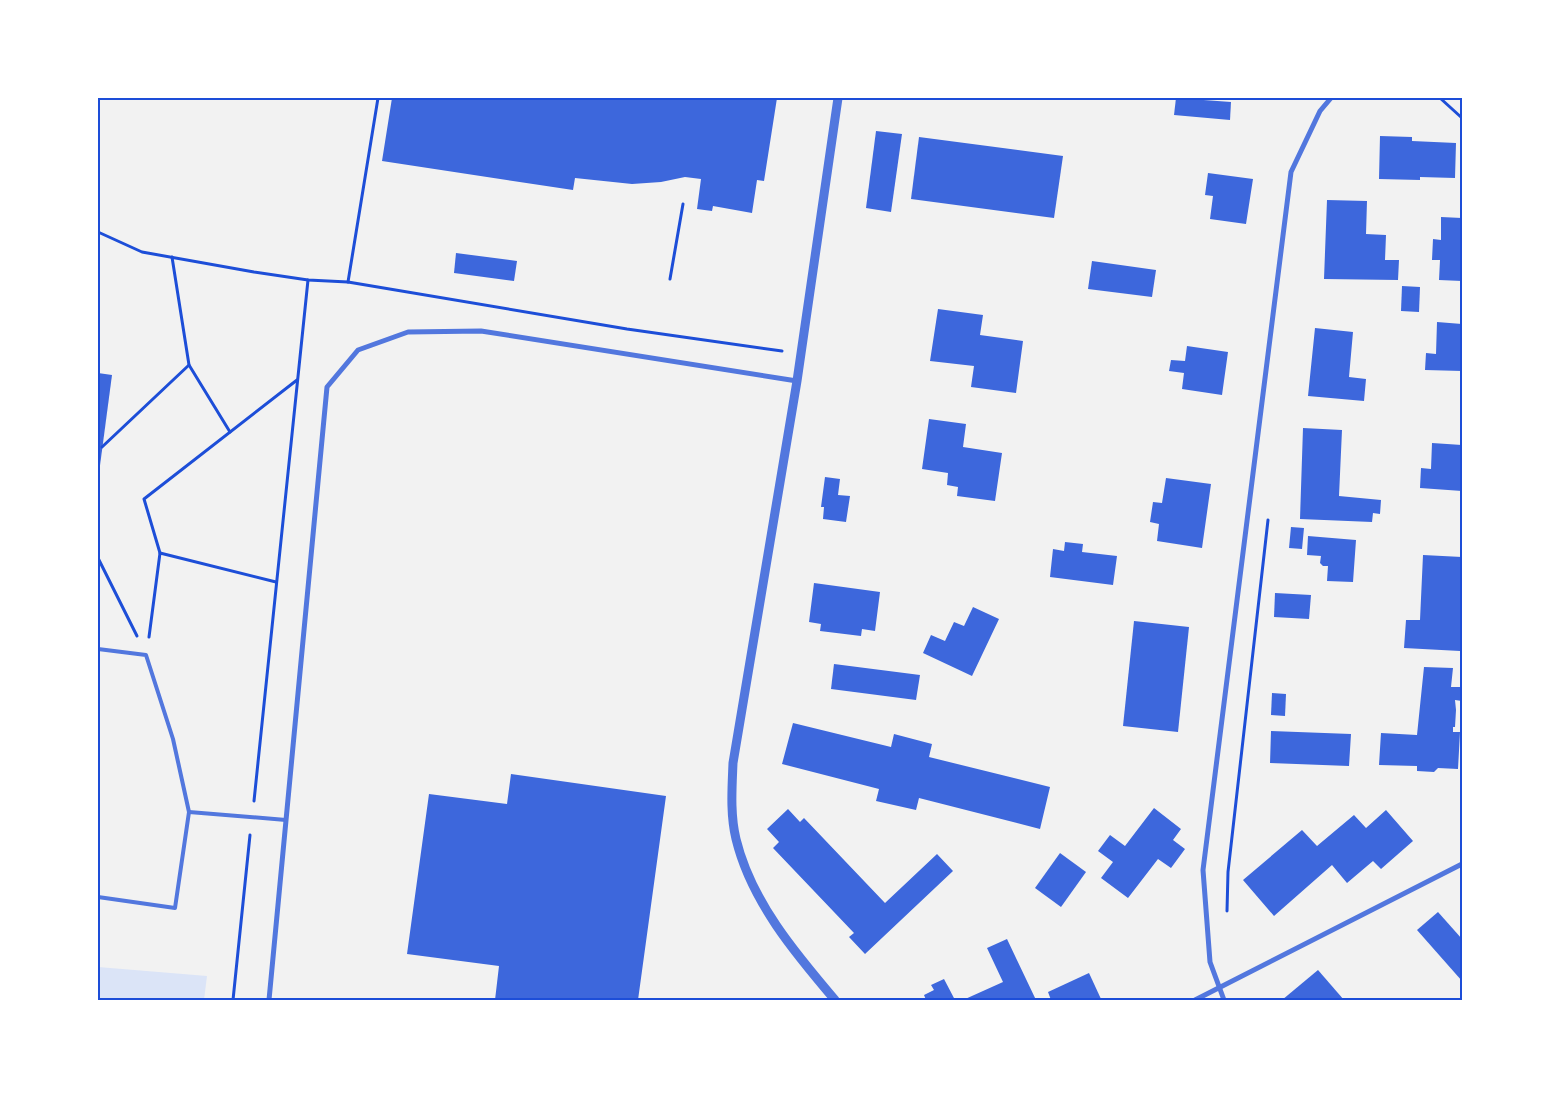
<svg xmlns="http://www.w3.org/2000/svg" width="1560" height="1098" font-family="'Titillium Web',sans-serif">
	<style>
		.green { fill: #dbe4f7 }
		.building { fill: #3d67dc }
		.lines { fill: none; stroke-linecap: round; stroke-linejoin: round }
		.path { stroke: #1d4ed8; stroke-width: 3 }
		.service { stroke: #5277de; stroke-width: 4 }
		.minor { stroke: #5277de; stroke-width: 5 }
		.tertiary { stroke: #5277de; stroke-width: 9 }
		.neatline { fill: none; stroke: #1d4ed8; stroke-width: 2 }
	</style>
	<rect width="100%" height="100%" fill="#f2f2f2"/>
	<polygon class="green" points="98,967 207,976 204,1000 98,1000"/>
	<g class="building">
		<polygon points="392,98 777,98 764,181 757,180 752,213 713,206 712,211 697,209 701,179 685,177 661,182 632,184 575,178 573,190 382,161"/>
		<polygon points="1176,98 1231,102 1230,120 1174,115"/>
		<polygon points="876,131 902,134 891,212 866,208"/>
		<polygon points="1380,136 1412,137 1412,141 1456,143 1455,178 1420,177 1420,180 1379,179"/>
		<polygon points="919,137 1063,156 1054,218 911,199"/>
		<polygon points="1208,173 1253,179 1246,224 1210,219 1213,196 1205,195"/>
		<polygon points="1327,200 1367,201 1366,234 1386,235 1385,260 1399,260 1398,280 1324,279"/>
		<polygon points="1441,217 1462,218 1462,281 1439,280 1440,260 1432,260 1433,239 1441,240"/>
		<polygon points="456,253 517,261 514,281 454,273"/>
		<polygon points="1092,261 1156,270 1152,297 1088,289"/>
		<polygon points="1402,286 1420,287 1419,312 1401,311"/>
		<polygon points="938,309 983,315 980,335 1023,341 1016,393 971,387 974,366 930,361"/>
		<polygon points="1437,322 1462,324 1462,371 1425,370 1426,353 1436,354"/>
		<polygon points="1315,328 1353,332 1349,377 1366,379 1364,401 1308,396"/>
		<polygon points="1187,346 1228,352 1222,395 1182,389 1184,373 1169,371 1171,360 1185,361"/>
		<polygon points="98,373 112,375 99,473 98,472"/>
		<polygon points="929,419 966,424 963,447 1002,453 995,501 957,496 958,487 947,485 948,473 922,469"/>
		<polygon points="1303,428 1342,430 1339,496 1381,500 1380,514 1373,513 1372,522 1300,519"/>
		<polygon points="1432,443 1462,445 1462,491 1420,488 1421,468 1431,469"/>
		<polygon points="825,477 840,479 838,495 850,496 846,522 823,519 824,507 821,507"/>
		<polygon points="1166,478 1211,484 1202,548 1157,541 1159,524 1150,522 1153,502 1162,503"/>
		<polygon points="1291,527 1304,528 1302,549 1289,548"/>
		<polygon points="1308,536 1356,540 1353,582 1327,581 1328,566 1323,566 1320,563 1321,556 1307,555"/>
		<polygon points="1065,542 1083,544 1082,552 1117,556 1113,585 1050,577 1053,549 1064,551"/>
		<polygon points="1423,555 1462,557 1460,651 1404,648 1406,620 1420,620"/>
		<polygon points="814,583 880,592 875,631 862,629 861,636 820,631 821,624 809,622"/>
		<polygon points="1275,593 1311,595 1309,619 1274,617"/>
		<polygon points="973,607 999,619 972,676 923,653 931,635 945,641 954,622 964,626"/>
		<polygon points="1134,621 1189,627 1178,732 1123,726"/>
		<polygon points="834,664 920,675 916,700 831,689"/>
		<polygon points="1424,667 1453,668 1451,687 1462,687 1462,701 1455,700 1456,710 1455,727 1453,727 1453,732 1460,732 1458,769 1438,768 1434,772 1417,771 1417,766 1379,765 1381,733 1417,735"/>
		<polygon points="1272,693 1286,694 1285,716 1271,715"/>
		<polygon points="793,723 891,747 894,734 932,744 929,757 1050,787 1040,829 919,798 916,810 876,801 879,789 782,764"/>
		<polygon points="1271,731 1351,734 1349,766 1270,763"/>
		<polygon points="511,774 666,796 638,1000 495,1000 499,966 407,954 429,794 507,804"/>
		<polygon points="1154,808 1181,829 1173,840 1185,849 1171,868 1158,859 1128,898 1101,878 1113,862 1098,851 1110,835 1125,846"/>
		<polygon points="788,809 800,822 804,818 885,903 937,854 953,871 865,954 849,937 854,933 773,848 779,842 767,829"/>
		<polygon points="1386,810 1413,841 1381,869 1373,861 1347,883 1332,865 1274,916 1243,880 1302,830 1317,846 1354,815 1366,828"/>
		<polygon points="1060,853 1086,872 1061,907 1035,888"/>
		<polygon points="1438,912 1462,939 1462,981 1417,930"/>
		<polygon points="1007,939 1036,1000 963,1000 1003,982 987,948"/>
		<polygon points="1318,970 1344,1000 1282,1000"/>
		<polygon points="1089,973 1101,999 1051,1000 1048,992"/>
		<polygon points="944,979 955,1000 926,1000 924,995 934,990 931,985"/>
	</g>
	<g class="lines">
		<g class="path">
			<polyline points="1440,98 1462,118"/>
			<polyline points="98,232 142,252 254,272 308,280 348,282 627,329 782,351"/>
			<polyline points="172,257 189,365 230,432"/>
			<polyline points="670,279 683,204"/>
			<polyline points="348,282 378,98"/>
			<polyline points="102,447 189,365"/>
			<polyline points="160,553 144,499 297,380"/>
			<polyline points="98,558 137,636"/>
			<polyline points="149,637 160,553 276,582"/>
			<polyline points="254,801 308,280"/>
			<polyline points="1227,911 1228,872 1268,520"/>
			<polyline points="233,1000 250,835"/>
		</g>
		<g class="service">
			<polyline points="98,649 146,655 173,739 189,812 175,908 98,897"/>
			<polyline points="189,812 286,820"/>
		</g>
		<g class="minor">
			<polyline points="269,1000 327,387 358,350 408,332 481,331 797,381"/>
			<polyline points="1195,1000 1462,864"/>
			<polyline points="1224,1000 1210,962 1203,870 1291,172 1320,111 1331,98"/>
		</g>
		<path class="tertiary" d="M835,1000C795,953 751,901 736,839C730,814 732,788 733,763L797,381L838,98"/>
	</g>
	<rect width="1560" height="1098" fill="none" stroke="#ffffff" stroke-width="198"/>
	<rect x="99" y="99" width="1362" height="900" class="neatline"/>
</svg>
